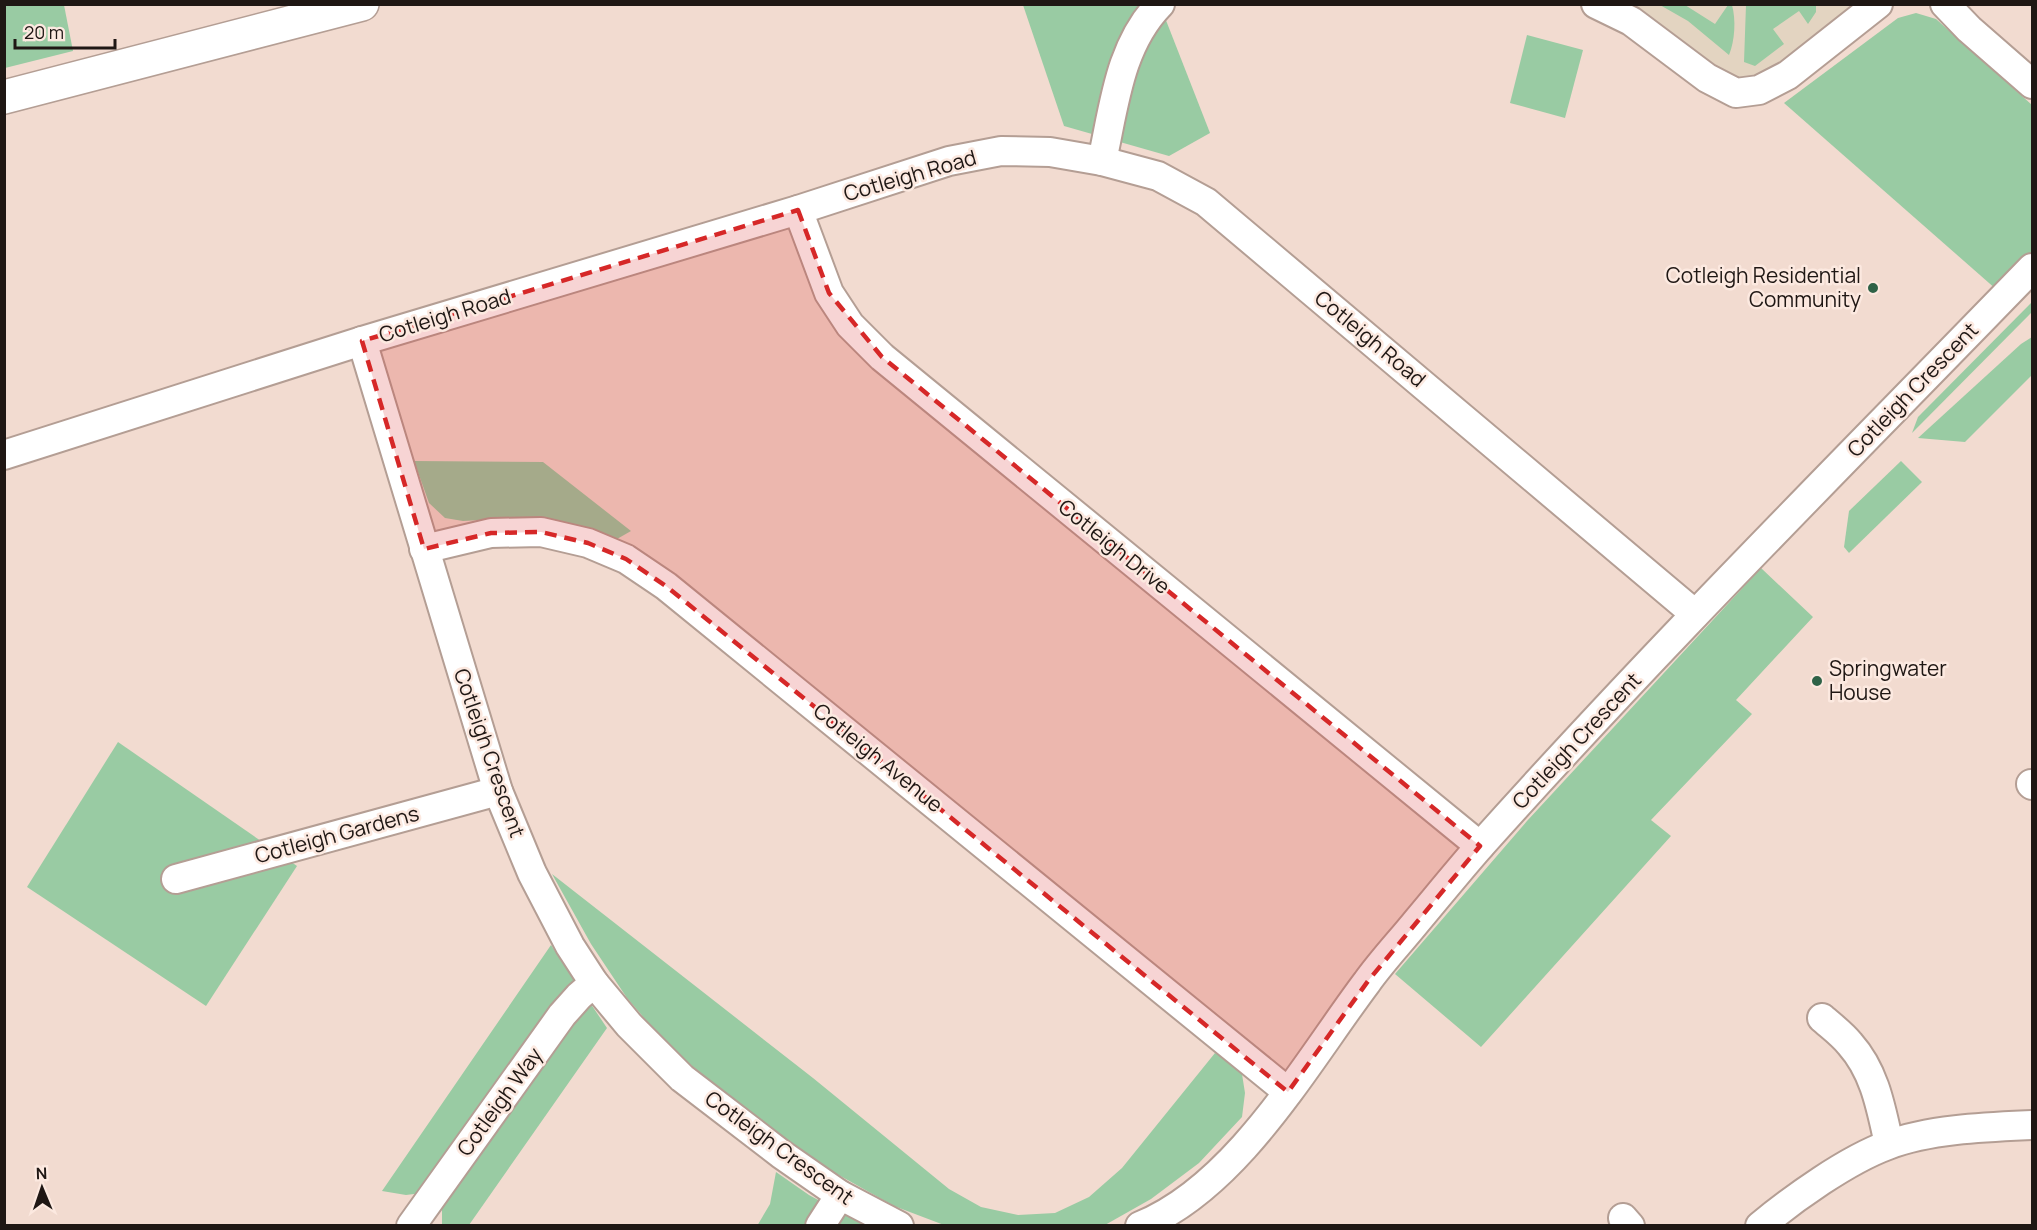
<svg xmlns="http://www.w3.org/2000/svg" width="2037" height="1230" font-family="Manrope,sans-serif">
	<style>
		.commercial { fill: #e3d4c1 }
		.green { fill: #99cba3 }
		.lines { fill: none; stroke-linecap: round; stroke-linejoin: round }
		.street-casing { stroke: #b49e94; stroke-width: 32 }
		.secondary-casing { stroke: #b49e94; stroke-width: 36 }
		.street { stroke: #fff; stroke-width: 28 }
		.secondary { stroke: #fff; stroke-width: 33 }
		.marked { fill: #d62828; fill-opacity: 0.2; stroke: #d62828; stroke-width: 4.5; stroke-dasharray: 12 8; stroke-linejoin: round }
		.poi-dot { fill: #2f6247; stroke: #fce9e0; stroke-width: 2 }
		.labels { text-anchor: middle; stroke-width: 5; stroke-linejoin: round; paint-order: stroke }
		.street-label { font-size: 21px; fill: #1f1714; stroke: #fce9e0 }
		.poi-label { font-size: 21px; fill: #1f1714; stroke: #fce9e0; text-anchor: end }
	</style>
	<rect width="100%" height="100%" fill="#f2dbd0"/>
	<polygon class="commercial" points="1596,5 1878,5 1759,90"/>
	<g class="green">
		<polygon points="64,5 73,51 5,68 5,6"/>
		<polygon points="1023,5 1160,5 1210,133 1169,156 1064,126"/>
		<path d="M1660,5H1685L1715,24L1728,5H1732C1736,20 1735,40 1729,55L1688,21Z"/>
		<polygon points="1746,5 1816,5 1816,12 1808,24 1799,11 1773,29 1784,44 1755,66 1744,62"/>
		<polygon points="1916,13 1936,19 2032,105 2032,254 1997,290 1784,103 1898,18"/>
		<polygon points="1527,35 1583,50 1565,118 1510,103"/>
		<polygon points="2032,302 2032,312 1912,433 1918,417"/>
		<polygon points="2032,337 2032,375 1965,442 1918,438 2021,344"/>
		<polygon points="414,461 543,462 631,531 617,539 553,521 500,519 463,521 445,518 429,503"/>
		<polygon points="1901,461 1922,482 1849,553 1844,547 1849,511"/>
		<polygon points="1761,568 1813,617 1736,700 1752,714 1651,820 1671,836 1481,1047 1395,974 1527,821"/>
		<polygon points="118,742 297,866 206,1006 27,887"/>
		<polygon points="552,874 813,1078 949,1189 981,1207 1018,1215 1055,1213 1089,1197 1122,1168 1215,1053 1226,1058 1242,1074 1245,1093 1242,1117 1199,1163 1151,1199 1105,1225 944,1225 894,1206 819,1164 740,1105 669,1047 627,998 591,944"/>
		<polygon points="551,945 607,1028 469,1225 442,1225 442,1208 422,1193 406,1195 382,1191"/>
		<polygon points="776,1172 809,1195 864,1225 757,1226 770,1204"/>
	</g>
	<g class="lines">
		<g class="street-casing">
			<g id="street">
				<polyline points="1596,4 1631,21 1707,78 1736,93 1759,90 1788,75 1878,4"/>
				<polyline points="1945,4 1969,29 2032,84"/>
				<path d="M1102,161C1114,107 1119,46 1160,4"/>
				<polyline points="798,210 829,293 850,325 882,357 1480,846"/>
				<polyline points="362,341 498,791 532,873 570,946 594,983 629,1025 682,1078 781,1154 840,1195 899,1226"/>
				<polyline points="4,455 362,341 798,210 949,161 1001,151 1050,152 1102,161 1158,176 1206,202 1695,614"/>
				<polyline points="424,549 491,533 541,532 588,543 626,559 666,586 1288,1092"/>
				<polyline points="2031,784 2032,785"/>
				<polyline points="176,879 498,791"/>
				<path d="M1822,1018C1831,1026 1842,1034 1850,1044C1875,1072 1881,1108 1889,1144"/>
				<polyline points="1623,1218 1630,1226"/>
				<polyline points="411,1226 562,1015 579,996 594,983"/>
				<polyline points="820,1226 840,1195"/>
				<path d="M1140,1226C1237,1187 1306,1063 1367,982C1382,961 1400,942 1417,921C1438,896 1459,870 1481,845C1658,647 1847,459 2032,268"/>
				<path d="M1760,1226C1794,1198 1847,1160 1888,1145C1929,1129 1988,1127 2032,1125"/>
			</g>
		</g>
		<g class="secondary-casing">
			<polyline id="secondary" points="4,97 362,4"/>
		</g>
		<use href="#street" class="street"/>
		<use href="#secondary" class="secondary"/>
	</g>
	<path class="marked" d="M798,210L829,293L882,357L1480,846L1368,981L1288,1092L666,586L626,559L588,543L541,532L491,533L424,549L362,341Z"/>
	<g class="poi-dot">
		<circle cx="1873" cy="288" r="6"/>
		<circle cx="1817" cy="681" r="6"/>
	</g>
	<g class="labels">
		<g class="street-label">
			<text transform="translate(910 176) rotate(-16)" y="7">Cotleigh Road</text>
			<text transform="translate(445 316) rotate(-17)" y="7">Cotleigh Road</text>
			<text transform="translate(1370 339) rotate(40)" y="7">Cotleigh Road</text>
			<text transform="translate(1913 390) rotate(-46)" y="7">Cotleigh Crescent</text>
			<text transform="translate(1114 547) rotate(39)" y="7">Cotleigh Drive</text>
			<text transform="translate(1577 741) rotate(-47)" y="7">Cotleigh Crescent</text>
			<text transform="translate(489 753) rotate(71)" y="7">Cotleigh Crescent</text>
			<text transform="translate(878 758) rotate(39)" y="7">Cotleigh Avenue</text>
			<text transform="translate(337 835) rotate(-15)" y="7">Cotleigh Gardens</text>
			<text transform="translate(500 1102) rotate(-54)" y="7">Cotleigh Way</text>
			<text transform="translate(779 1148) rotate(36)" y="7">Cotleigh Crescent</text>
		</g>
		<g class="poi-label">
			<text x="1861" y="283">Cotleigh Residential<tspan x="1861" dy="24">Community</tspan></text>
			<text x="1829" y="676" text-anchor="start">Springwater<tspan x="1829" dy="24">House</tspan></text>
		</g>
	</g>
	<rect width="2037" height="1230" fill="none" stroke="#1f1714" stroke-width="12"/>
	<g transform="translate(42 1188) rotate(358)" stroke="#fce9e0" stroke-width="4.5" paint-order="stroke">
	<path d="M0-4.5L10 22L0 15L-10 22Z" fill="#1f1714"/>
	<text y="-9" font-size="16" font-weight="bold" text-anchor="middle" fill="#1f1714">N</text>
	</g>
	<path d="M15 39v9h100v-9" fill="none" stroke="#1f1714" stroke-width="3"/>
	<text x="24" y="39" font-size="18" fill="#1f1714" stroke="#fce9e0" stroke-width="4.5" paint-order="stroke">20 m</text>
</svg>
